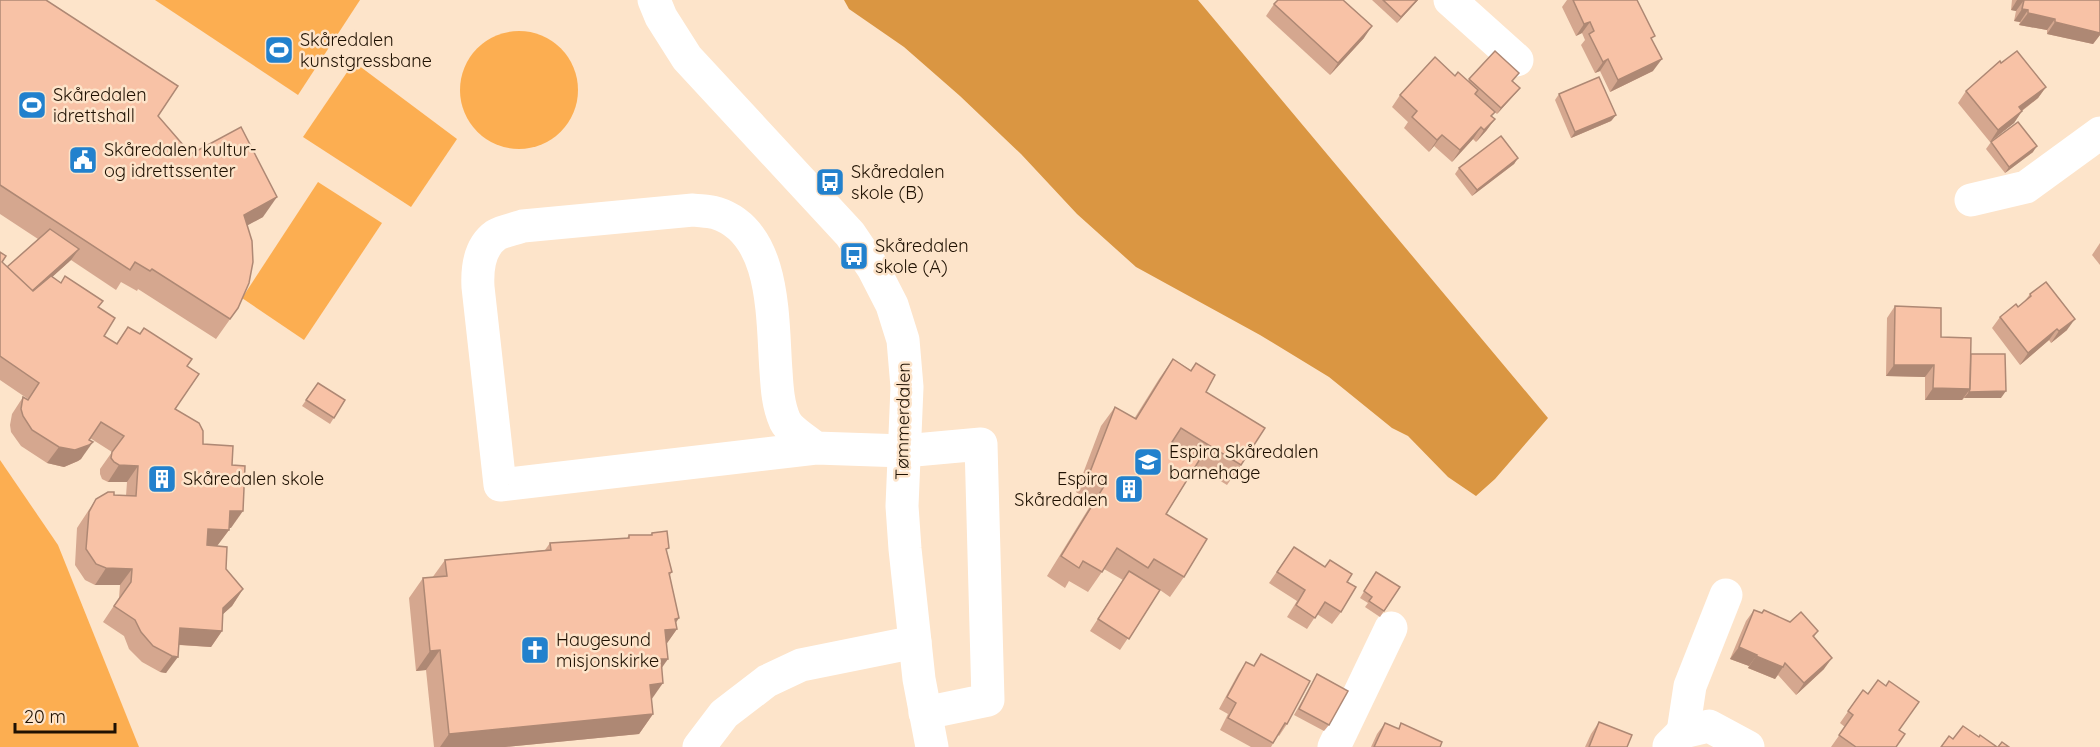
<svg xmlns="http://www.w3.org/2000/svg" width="2100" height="747" font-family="Quicksand,sans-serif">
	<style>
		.green { fill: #fcae51 }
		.forest { fill: #da9642 }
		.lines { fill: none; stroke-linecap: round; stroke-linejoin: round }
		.minor { stroke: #fff; stroke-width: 33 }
		.wall { fill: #d5a78f }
		.shaded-wall { fill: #ae8874 }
		.building { fill: #f8c2a6; stroke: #ae8874; stroke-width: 1.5 }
		.labels { text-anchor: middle; stroke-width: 5; stroke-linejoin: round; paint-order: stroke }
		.poi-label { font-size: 18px; fill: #1f1102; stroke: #fde4ca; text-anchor: start }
		.street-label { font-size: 18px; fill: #1f1102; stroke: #fde4ca }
	</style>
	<rect width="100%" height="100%" fill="#fde4ca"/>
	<g class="green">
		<polygon points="155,0 360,0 298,95"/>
		<circle cx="519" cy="90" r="59"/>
		<polygon points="354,62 457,139 411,207 303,137"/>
		<polygon points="318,182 382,223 304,340 242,298"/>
		<polygon points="0,460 58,545 139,747 0,747"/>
	</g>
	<polygon class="forest" points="844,0 1198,0 1548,418 1495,479 1476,496 1448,477 1408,436 1392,428 1329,377 1260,335 1136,267 1077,214 1021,154 960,96 904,47 849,9"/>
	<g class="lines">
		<g class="minor">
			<polyline points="654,0 661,17 687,58 850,234 873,268 892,305 903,340 907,387 902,506 905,549 919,679 932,747"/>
			<polyline points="1450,0 1517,60"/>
			<polyline points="1971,200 2026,187 2100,133"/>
			<path d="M816,448C807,441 790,431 785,421C778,405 777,388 776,371C772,320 777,232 716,213C709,211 700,211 693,210L523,226C515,229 503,231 496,235C479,247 477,269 478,287L500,485L816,448L904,451L981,444L988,700L925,713"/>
			<polyline points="1683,732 1690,686 1726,595"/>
			<polyline points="1669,746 1683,732 1709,726 1748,747"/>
			<polyline points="699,747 724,714 767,681 801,665 915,642"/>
			<polyline points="1334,747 1391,628"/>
		</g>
	</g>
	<g class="wall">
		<polygon points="0,0 158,116 191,154 263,217 247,225 238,308 216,339 138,289 137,291 121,282 116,290 71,260 52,277 98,307 104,336 116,344 128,327 187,366 175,409 203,444 232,465 231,528 229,527 229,530 217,546 226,569 243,589 232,606 223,614 222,631 211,647 179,645 166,673 160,672 142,662 129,649 124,636 103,622 119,598 120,585 95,585 85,580 75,565 77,528 96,499 114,495 126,496 127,482 108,482 102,479 100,474 100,469 112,452 90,438 81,459 78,461 64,467 47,463 21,446 11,432 10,425 12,414 23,397 27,400 28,399 0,380 0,252 2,262 7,267 38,239 0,214"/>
		<polygon points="1372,0 1418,0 1397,23"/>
		<polygon points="1567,0 1637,0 1652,40 1653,71 1610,92 1600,71 1595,73 1581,45 1585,40 1582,33 1576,36 1562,7"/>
		<polygon points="2012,0 2100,0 2100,35 2093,44 2047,34 2047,30 2019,25 2020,22 2014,21 2016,11 2011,10"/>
		<polygon points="1274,4 1364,38 1330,75 1266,16"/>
		<polygon points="1495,51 1513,81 1520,88 1515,94 1497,114 1475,94 1492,116 1495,119 1486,131 1476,142 1473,139 1452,162 1434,146 1429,152 1404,128 1408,122 1392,107 1400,95 1455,76 1468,81"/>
		<polygon points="2001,63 2046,87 2038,98 2022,111 2014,123 1990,142 1958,103 1966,91"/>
		<polygon points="1559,94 1616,115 1611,121 1571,138 1555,100"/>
		<polygon points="1991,142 2033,152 2005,173 1986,149"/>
		<polygon points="1518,158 1514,164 1472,196 1455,174 1459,168"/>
		<polygon points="2100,243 2100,265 2092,255"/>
		<polygon points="2030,294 2067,330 2051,343 2049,340 2020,365 1992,328 2000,317 2018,307 2024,302"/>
		<polygon points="1895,306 1941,337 1971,354 2001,398 1964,398 1962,400 1925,400 1925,377 1886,376 1887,318"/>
		<polygon points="1173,359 1191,370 1196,363 1206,392 1241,465 1227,485 1196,466 1166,514 1184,577 1170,597 1160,590 1120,650 1090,631 1123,580 1104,569 1088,592 1069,581 1065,588 1047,576 1092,503 1076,492 1101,426 1115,407 1134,419 1159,379"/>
		<polygon points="318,383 345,400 330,424 302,406"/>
		<polygon points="652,533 667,552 672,572 670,575 677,629 666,644 662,667 651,700 653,714 639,734 505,747 434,747 426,670 416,671 409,598 423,578 432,578 445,560 545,550 550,543 627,538 629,535 650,535"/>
		<polygon points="1294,547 1347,582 1341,612 1332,624 1317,614 1307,629 1287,617 1297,601 1269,583"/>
		<polygon points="1376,572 1400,587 1380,617 1365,607 1368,603 1360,598"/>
		<polygon points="1754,610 1761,613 1764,610 1790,622 1818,631 1814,637 1824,669 1796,695 1778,675 1775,679 1748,668 1749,666 1730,659 1746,621"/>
		<polygon points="1261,654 1287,724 1279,736 1278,735 1271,747 1251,747 1220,730 1228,714 1219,709 1238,674 1246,662 1253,666"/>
		<polygon points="1317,674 1329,725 1324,731 1294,715"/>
		<polygon points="1863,690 1899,730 1896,747 1831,747 1845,727 1840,723"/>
		<polygon points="1599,722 1627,747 1585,747 1591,734"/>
		<polygon points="1385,723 1398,729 1401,723 1440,747 1371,747 1377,734"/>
	</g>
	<g class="shaded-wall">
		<polygon points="1417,0 1418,0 1397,23 1401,17"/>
		<polygon points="2017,0 2024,0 2016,11 2011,10"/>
		<polygon points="2022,9 2028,10 2020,22 2014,21"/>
		<polygon points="2028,13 2055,19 2047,30 2019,25"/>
		<polygon points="1590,22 1582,33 1576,36 1584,24"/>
		<polygon points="2055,22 2100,33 2100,35 2093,44 2047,34"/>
		<polygon points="1372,26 1364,38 1330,75 1338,63"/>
		<polygon points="1608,59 1600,71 1595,73 1603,62"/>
		<polygon points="1662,59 1653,71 1610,92 1618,80"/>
		<polygon points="2046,87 2038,98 2011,119 2019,107"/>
		<polygon points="1520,88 1515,94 1497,114 1501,108"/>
		<polygon points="2022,111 2014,123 1990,142 1998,130"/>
		<polygon points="1616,115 1611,121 1571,138 1575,132"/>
		<polygon points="1495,119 1486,131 1476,142 1484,130"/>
		<polygon points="1481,127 1473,139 1452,162 1460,150"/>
		<polygon points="1442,135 1434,146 1429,152 1437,140"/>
		<polygon points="2037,146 2033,152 2005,173 2009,167"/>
		<polygon points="1518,158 1514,164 1472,196 1477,190"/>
		<polygon points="277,197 263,217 230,235 244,215"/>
		<polygon points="79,249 71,260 20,306 28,294"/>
		<polygon points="2075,319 2067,330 2051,343 2059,331"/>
		<polygon points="2057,329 2049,340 2020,365 2028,353"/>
		<polygon points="1894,365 1934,365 1925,377 1886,376"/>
		<polygon points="1933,388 1970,389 1962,400 1925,400"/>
		<polygon points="2006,391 2001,398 1964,398 1969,392"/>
		<polygon points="93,442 81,459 78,461 64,467 47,463 59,447"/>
		<polygon points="119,465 138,466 127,482 108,482"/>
		<polygon points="230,511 243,511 231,528 218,527"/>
		<polygon points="208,529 229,530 217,546 196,545"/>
		<polygon points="106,568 132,569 120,585 95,585"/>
		<polygon points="243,589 232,606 212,624 223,608"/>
		<polygon points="679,618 671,630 677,629 663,649 665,630 675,619"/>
		<polygon points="180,628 222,631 211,647 168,644"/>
		<polygon points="1739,647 1757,655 1749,666 1730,659"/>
		<polygon points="440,650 426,670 416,671 430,651"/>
		<polygon points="172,656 178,657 166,673 160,672"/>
		<polygon points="1756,656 1783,667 1775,679 1748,668"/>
		<polygon points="1832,658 1824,669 1796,695 1804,683"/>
		<polygon points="661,659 668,659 654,679"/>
		<polygon points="663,683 649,703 650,685"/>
		<polygon points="653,714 639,734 505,747 440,747 449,734"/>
	</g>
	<g class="building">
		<polygon points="0,0 46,0 178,86 158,116 191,154 241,127 277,197 244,215 252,241 253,262 249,283 238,308 230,319 152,269 150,271 135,262 130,270 0,185"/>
		<polygon points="1278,0 1343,0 1372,26 1338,63 1274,4"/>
		<polygon points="1383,0 1417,0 1401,17"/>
		<polygon points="1573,0 1637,0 1655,36 1651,38 1662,59 1618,80 1608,59 1603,62 1589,34 1594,31 1590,22 1584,24"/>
		<polygon points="2024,0 2100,0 2100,33 2055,22 2055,19 2028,13 2028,10 2022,9"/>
		<polygon points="1495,51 1519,73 1512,81 1520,88 1501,108 1469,79"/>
		<polygon points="2017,51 2046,87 2019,107 2022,111 1998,130 1966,91 2000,61 2001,63"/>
		<polygon points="1435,57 1455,76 1458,72 1478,90 1475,94 1495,112 1491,116 1495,119 1484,130 1481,127 1460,150 1442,135 1437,140 1412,117 1417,111 1400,95"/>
		<polygon points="1599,77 1616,115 1575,132 1559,94"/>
		<polygon points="2018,122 2037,146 2009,167 1991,142"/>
		<polygon points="1501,136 1518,158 1477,190 1459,168"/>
		<polygon points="50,229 79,249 32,291 7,267"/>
		<polygon points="0,252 6,256 2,262 33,291 51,276 61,283 65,276 103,301 98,307 115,318 104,336 117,344 128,327 140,334 144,328 192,359 187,366 199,374 175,409 199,423 203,431 203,444 233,446 232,465 245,466 243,511 230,511 229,530 208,529 207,545 227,547 226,569 243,589 223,608 222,631 180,628 178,657 172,656 153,646 141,632 135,620 114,606 131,582 132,569 106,568 96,564 86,549 89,512 96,499 108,492 114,492 114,495 136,496 138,466 119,465 114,462 111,458 112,452 124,436 101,422 89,440 93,442 89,445 75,450 59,447 32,430 23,416 21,409 23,397 28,400 39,383 0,356"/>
		<polygon points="2046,282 2075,319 2059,331 2057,329 2028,353 2000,317 2016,304 2018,307 2031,296 2030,294"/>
		<polygon points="1895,306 1941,308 1941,337 1971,338 1970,389 1933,388 1934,365 1894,365"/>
		<polygon points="1971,354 2005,354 2006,391 1969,392 1970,389"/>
		<polygon points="1173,359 1191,371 1196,363 1215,375 1206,392 1265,428 1241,465 1181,428 1172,442 1200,459 1166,514 1207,539 1184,577 1154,559 1148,568 1117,548 1102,572 1083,561 1079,568 1061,556 1106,483 1090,472 1115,407 1136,419"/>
		<polygon points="318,383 345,400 334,418 306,400"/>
		<polygon points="667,531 669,548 666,549 672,572 669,573 679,618 675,619 677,629 665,630 668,659 661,659 663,683 650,685 653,714 449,734 440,650 430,651 423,578 447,576 445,560 551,550 550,543 629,538 629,535 652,535 652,533"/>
		<polygon points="1294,547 1325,567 1330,560 1352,574 1347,582 1356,587 1341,612 1325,602 1315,618 1296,605 1305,590 1277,572"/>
		<polygon points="1129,571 1160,590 1129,639 1098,619"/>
		<polygon points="1376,572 1400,587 1384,611 1369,601 1372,597 1364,591"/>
		<polygon points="1754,610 1762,613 1764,610 1790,622 1801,612 1818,631 1813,636 1832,658 1804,683 1785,663 1783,667 1756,656 1757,655 1739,647"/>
		<polygon points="1261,654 1310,681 1287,724 1285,723 1273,743 1228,718 1236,703 1227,697 1246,662 1254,666"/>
		<polygon points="1317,674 1348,691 1329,725 1299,709"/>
		<polygon points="1878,680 1886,686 1889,681 1919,702 1899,730 1905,734 1896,747 1856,747 1839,735 1853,715 1848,711 1863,690 1868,694"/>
		<polygon points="1599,722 1632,735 1627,747 1589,747"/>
		<polygon points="1385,723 1399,729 1401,723 1442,742 1440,747 1374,747"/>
		<polygon points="1963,726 1979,737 1980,735 1997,747 1941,747 1949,736 1953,739"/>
		<polygon points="2002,742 2009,747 1998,747"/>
	</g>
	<defs>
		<g id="stadium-square" transform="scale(1.5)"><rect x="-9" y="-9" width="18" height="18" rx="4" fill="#2281cd" stroke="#fde4ca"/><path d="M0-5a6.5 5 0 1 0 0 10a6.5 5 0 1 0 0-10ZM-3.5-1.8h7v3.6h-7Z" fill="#fff"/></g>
		<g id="civic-square" transform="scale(1.5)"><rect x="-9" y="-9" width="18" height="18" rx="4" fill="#2281cd" stroke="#fde4ca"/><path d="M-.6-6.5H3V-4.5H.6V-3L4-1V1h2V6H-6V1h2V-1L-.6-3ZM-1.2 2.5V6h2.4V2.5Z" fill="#fff"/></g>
		<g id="bus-square" transform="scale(1.5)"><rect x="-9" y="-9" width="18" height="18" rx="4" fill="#2281cd" stroke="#fde4ca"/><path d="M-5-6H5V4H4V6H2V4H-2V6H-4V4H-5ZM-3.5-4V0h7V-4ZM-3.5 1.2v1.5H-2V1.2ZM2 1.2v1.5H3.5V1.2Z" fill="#fff"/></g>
		<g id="school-square" transform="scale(1.5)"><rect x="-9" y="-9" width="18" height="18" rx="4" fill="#2281cd" stroke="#fde4ca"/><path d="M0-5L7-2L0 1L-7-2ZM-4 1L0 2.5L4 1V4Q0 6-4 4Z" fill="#fff"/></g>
		<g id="building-square" transform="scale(1.5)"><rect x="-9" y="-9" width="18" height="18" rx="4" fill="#2281cd" stroke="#fde4ca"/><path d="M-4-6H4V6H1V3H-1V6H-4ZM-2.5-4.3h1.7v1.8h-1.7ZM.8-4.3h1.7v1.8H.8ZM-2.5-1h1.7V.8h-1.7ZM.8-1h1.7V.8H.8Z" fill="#fff"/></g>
		<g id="church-square" transform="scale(1.5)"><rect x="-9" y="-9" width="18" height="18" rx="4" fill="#2281cd" stroke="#fde4ca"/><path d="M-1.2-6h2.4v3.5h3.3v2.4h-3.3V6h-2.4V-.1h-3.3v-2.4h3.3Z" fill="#fff"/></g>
	</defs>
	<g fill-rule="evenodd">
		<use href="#stadium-square" x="279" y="50"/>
		<use href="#stadium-square" x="32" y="105"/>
		<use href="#civic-square" x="83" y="160"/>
		<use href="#bus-square" x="830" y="182"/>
		<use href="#bus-square" x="854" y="256"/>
		<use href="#school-square" x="1148" y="462"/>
		<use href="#building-square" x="162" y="479"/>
		<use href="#building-square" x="1129" y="489"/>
		<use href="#church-square" x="535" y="650"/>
	</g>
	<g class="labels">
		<g class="poi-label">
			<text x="300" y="46">Skåredalen<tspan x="300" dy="21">kunstgressbane</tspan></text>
			<text x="53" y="101">Skåredalen<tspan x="53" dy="21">idrettshall</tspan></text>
			<text x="104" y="156">Skåredalen kultur-<tspan x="104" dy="21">og idrettssenter</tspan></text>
			<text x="851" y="178">Skåredalen<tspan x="851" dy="21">skole (B)</tspan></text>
			<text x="875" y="252">Skåredalen<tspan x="875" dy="21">skole (A)</tspan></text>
			<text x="1169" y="458">Espira Skåredalen<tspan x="1169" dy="21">barnehage</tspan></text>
			<text x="183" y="485">Skåredalen skole</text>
			<text x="1108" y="485" text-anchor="end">Espira<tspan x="1108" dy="21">Skåredalen</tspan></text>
			<text x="556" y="646">Haugesund<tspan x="556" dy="21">misjonskirke</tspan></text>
		</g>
		<g class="street-label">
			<text transform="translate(903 421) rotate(-89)" y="6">Tømmerdalen</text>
		</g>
	</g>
	<path d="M15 723v9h100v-9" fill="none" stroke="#1f1102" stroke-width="3"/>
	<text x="24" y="723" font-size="18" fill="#1f1102" stroke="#fde4ca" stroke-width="4.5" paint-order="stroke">20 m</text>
</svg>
